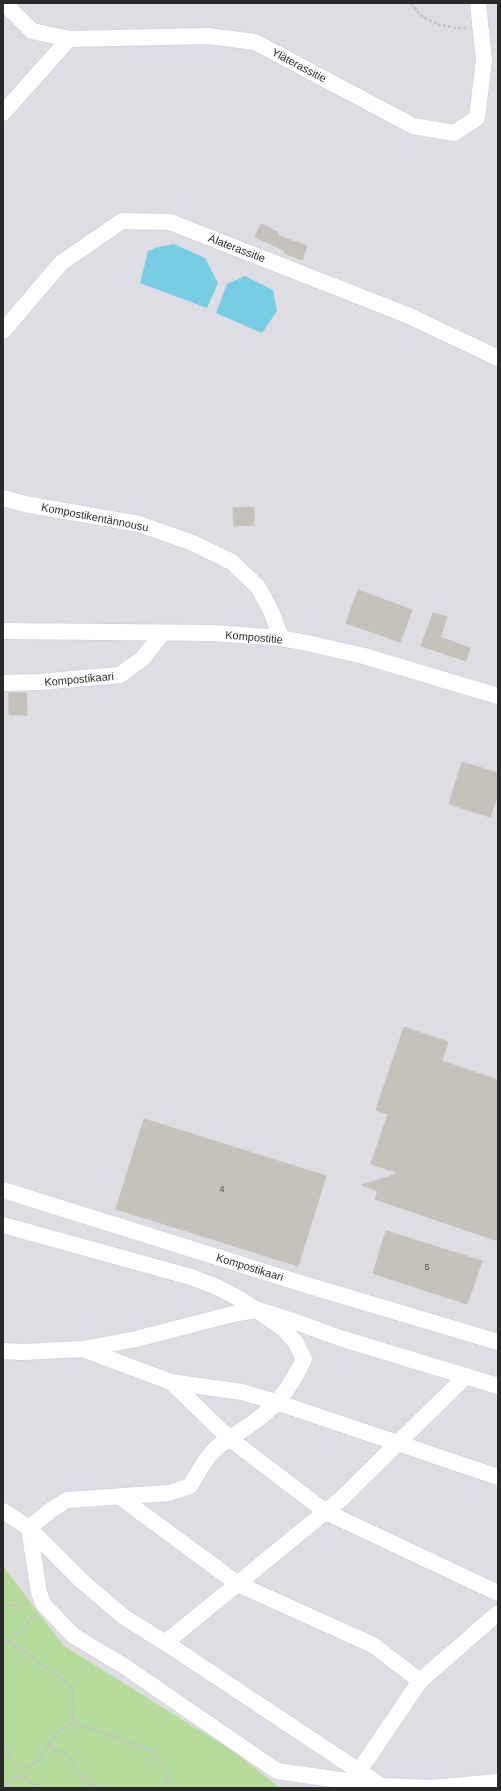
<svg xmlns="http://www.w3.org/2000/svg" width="501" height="1791" font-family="Arial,sans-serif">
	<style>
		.industrial { fill: #dedde3 }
		.green { fill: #b6dc9d }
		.water { fill: #78cce4 }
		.building { fill: #c6c2bb; stroke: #c5bfb6 }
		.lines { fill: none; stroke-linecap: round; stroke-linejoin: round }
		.minor-casing { stroke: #d2d5e1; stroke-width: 18 }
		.path { stroke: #c3c3c3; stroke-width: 2.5; stroke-dasharray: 3 2; stroke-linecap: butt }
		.minor { stroke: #fff; stroke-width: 16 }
		.labels { text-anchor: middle; stroke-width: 3.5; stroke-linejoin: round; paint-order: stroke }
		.number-label { font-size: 9px; fill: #504f4e }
		.street-label { font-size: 11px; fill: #292929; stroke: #fff }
	</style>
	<rect width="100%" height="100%" fill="#eae4dc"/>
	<polygon class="industrial" points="3,3 498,3 498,1788 280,1788 233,1751 64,1646 3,1566"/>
	<polygon class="green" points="3,1566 64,1646 233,1751 280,1788 3,1788"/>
	<g class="water">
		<polygon points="174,244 205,258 218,283 207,308 140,283 148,251 158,247"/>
		<polygon points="245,276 273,290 277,311 262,333 216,313 227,284"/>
	</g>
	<g class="building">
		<polygon points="261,224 278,232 277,235 307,246 302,260 284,253 285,251 255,237"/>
		<polygon points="254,507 254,525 234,526 233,508"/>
		<polygon points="358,590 412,610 400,642 346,623"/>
		<polygon points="433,613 447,617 440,637 470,648 466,661 421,646"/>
		<polygon points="9,693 26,693 27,715 9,715"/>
		<polygon points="462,762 498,773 498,794 490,817 449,804"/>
		<polygon points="404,1027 448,1042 442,1061 498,1080 498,1241 375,1199 378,1191 362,1185 399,1173 371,1164 388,1114 376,1110"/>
		<polygon points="144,1119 326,1176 298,1266 116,1209"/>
		<polygon points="386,1231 482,1261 467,1304 373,1273"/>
	</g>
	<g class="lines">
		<g class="minor-casing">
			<g id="minor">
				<polyline points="4,3 32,31 69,39 208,36 255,42 413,126 454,133 477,118 484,60 478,3"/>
				<polyline points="3,113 69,39"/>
				<polyline points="3,331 61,263 122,221 170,222 407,315 498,358"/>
				<polyline points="3,498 25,504 139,524 193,543 232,562 258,587 271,611 281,638"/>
				<polyline points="3,631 214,633 281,638 307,643 364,656 498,696"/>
				<polyline points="3,683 39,682 120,675 143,658 162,634"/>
				<polyline points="3,1190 300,1283 498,1342"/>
				<path d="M3,1225L191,1277L217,1287L240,1299L283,1328L296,1343L304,1359C295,1378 285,1395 269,1410C254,1424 235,1434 219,1446C206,1456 198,1473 190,1486L169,1493L67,1500L51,1510L29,1528L39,1593L44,1605L74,1636L124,1666L277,1771L382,1786L431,1788L498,1782"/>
				<polyline points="83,1349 171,1382 230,1439 326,1512 498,1593"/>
				<polyline points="3,1351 22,1352 83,1349 136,1339 237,1313 258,1310 296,1322 340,1338 498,1386"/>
				<polyline points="171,1382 242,1392 276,1402 498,1477"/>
				<polyline points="120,1497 238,1584 373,1645 420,1681 359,1771"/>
				<polyline points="3,1511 29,1528 83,1582 124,1617 172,1647 377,1783"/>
				<polyline points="165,1643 341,1499 466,1376"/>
				<polyline points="420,1681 498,1613"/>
			</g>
		</g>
		<g class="path">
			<path d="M411,3C415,8 419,14 424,17C435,25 454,29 468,28"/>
			<polyline points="3,1604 21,1606 28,1601"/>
			<polyline points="9,1641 36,1614"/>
			<polyline points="3,1642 9,1641 73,1687 73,1722"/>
			<polyline points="3,1745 13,1762 26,1767 39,1760 58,1731 73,1722 155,1752 165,1769 168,1788"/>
			<polyline points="48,1746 70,1756 78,1773 99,1788"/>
			<polyline points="3,1786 13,1777 23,1776 38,1788"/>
		</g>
		<use href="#minor" class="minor"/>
	</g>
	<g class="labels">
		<g class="number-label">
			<text x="222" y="1192">4</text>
			<text x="427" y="1270">5</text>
		</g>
		<g class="street-label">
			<text transform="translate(299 65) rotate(28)" y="4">Yläterassitie</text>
			<text transform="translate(237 248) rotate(21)" y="4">Alaterassitie</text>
			<text transform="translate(95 517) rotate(11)" y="4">Kompostikentännousu</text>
			<text transform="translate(254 637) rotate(5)" y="4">Kompostitie</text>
			<text transform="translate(79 679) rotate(-5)" y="4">Kompostikaari</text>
			<text transform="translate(250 1267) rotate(17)" y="4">Kompostikaari</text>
		</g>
	</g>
	<rect width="501" height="1791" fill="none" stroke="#292929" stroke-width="8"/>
</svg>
